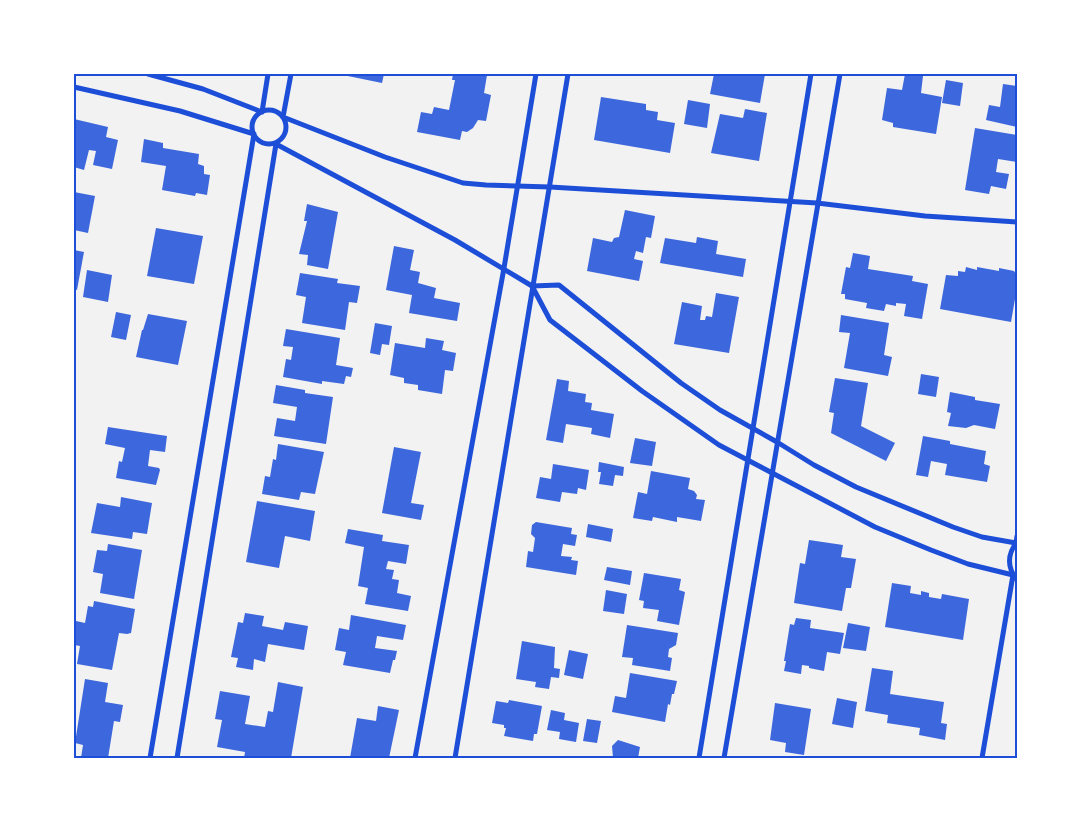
<svg xmlns="http://www.w3.org/2000/svg" width="1091" height="832" font-family="Roboto,sans-serif">
	<style>
		.building { fill: #3d67dc }
		.lines { fill: none; stroke-linecap: round; stroke-linejoin: round }
		.minor { stroke: #1d4ed8; stroke-width: 5 }
		.neatline { fill: none; stroke: #1d4ed8; stroke-width: 2 }
	</style>
	<rect width="100%" height="100%" fill="#f2f2f2"/>
	<g class="building">
		<polygon points="338,74 384,74 382,83"/>
		<polygon points="453,74 487,75 484,93 491,95 486,121 478,120 473,128 467,132 462,131 460,140 417,132 421,112 432,114 434,107 449,110 455,80 452,80"/>
		<polygon points="714,74 765,74 760,103 710,94"/>
		<polygon points="905,74 923,76 921,93 942,97 936,134 893,127 893,123 882,120 887,88 902,90"/>
		<polygon points="946,80 963,83 960,106 942,103"/>
		<polygon points="1003,84 1017,86 1017,127 986,120 989,105 1000,107"/>
		<polygon points="601,97 646,104 646,110 658,112 657,120 675,123 670,153 594,140"/>
		<polygon points="688,100 710,104 707,128 684,124"/>
		<polygon points="745,109 767,113 759,161 711,153 720,114 743,118"/>
		<polygon points="74,119 108,127 106,137 118,140 112,169 93,165 96,151 89,150 84,170 74,167"/>
		<polygon points="975,128 1017,135 1017,162 998,159 996,172 1009,174 1006,189 991,186 989,194 965,190"/>
		<polygon points="144,139 163,143 163,148 199,154 198,164 204,166 204,174 210,175 207,195 196,193 195,196 162,190 166,166 141,162"/>
		<polygon points="74,192 95,196 88,233 74,230"/>
		<polygon points="307,204 338,212 328,269 307,265 308,255 299,254 307,221 304,221"/>
		<polygon points="625,210 655,216 651,238 646,237 643,253 636,251 634,259 643,261 639,281 587,271 593,238 612,242 614,238 619,237"/>
		<polygon points="156,228 203,236 194,284 147,276"/>
		<polygon points="697,237 718,241 716,254 746,259 743,277 660,263 665,238 696,243"/>
		<polygon points="394,246 414,250 410,270 420,272 418,283 436,288 434,298 460,303 457,321 409,313 412,295 386,290"/>
		<polygon points="74,250 84,252 77,290 74,289"/>
		<polygon points="853,253 870,256 868,269 913,276 912,281 928,284 922,319 904,316 906,304 896,303 896,306 886,304 884,311 866,308 867,303 845,299 845,294 841,294 846,267 850,268"/>
		<polygon points="966,267 977,270 977,267 999,271 999,268 1014,271 1017,276 1017,299 1015,299 1011,322 940,309 946,275 958,276 958,271 965,272"/>
		<polygon points="87,270 112,275 108,302 83,297"/>
		<polygon points="300,273 338,279 337,283 360,286 357,303 349,302 345,330 302,323 306,297 296,295"/>
		<polygon points="716,293 739,297 729,353 674,344 682,302 702,306 700,320 705,320 706,316 712,317"/>
		<polygon points="116,312 131,315 126,340 111,337"/>
		<polygon points="148,314 187,321 178,365 136,357 142,330 143,330"/>
		<polygon points="841,315 889,323 884,355 892,357 888,376 844,368 850,333 839,332"/>
		<polygon points="375,323 392,326 389,345 382,344 380,355 370,353"/>
		<polygon points="286,329 340,338 336,365 353,368 351,377 346,376 344,384 322,381 322,384 283,377 286,359 291,360 293,347 283,346"/>
		<polygon points="426,338 444,341 442,350 456,353 453,371 445,370 442,394 418,390 418,385 404,383 404,378 390,375 395,343 425,348"/>
		<polygon points="921,374 939,377 936,397 918,394"/>
		<polygon points="835,378 868,383 861,426 895,443 886,461 831,433 834,413 829,412"/>
		<polygon points="557,379 569,381 568,391 586,394 585,402 592,403 591,410 614,414 610,438 591,434 592,428 566,424 563,443 546,440"/>
		<polygon points="276,385 305,390 305,393 333,397 326,444 274,436 277,418 295,421 297,407 273,403"/>
		<polygon points="950,392 975,397 975,400 1000,404 995,429 974,425 966,428 948,426 951,413 947,412"/>
		<polygon points="108,427 167,436 165,452 150,450 148,466 159,468 160,470 156,485 116,478 119,461 122,462 125,448 105,444"/>
		<polygon points="923,436 950,441 950,444 986,451 984,464 990,466 987,482 945,475 947,464 931,461 928,477 916,475"/>
		<polygon points="635,438 656,442 652,466 630,463"/>
		<polygon points="278,444 324,452 315,494 301,492 299,500 262,494 265,476 270,477 273,459 276,460"/>
		<polygon points="394,447 421,452 411,503 424,505 421,520 382,513"/>
		<polygon points="599,462 624,467 623,476 615,475 613,486 599,484 601,472 598,472"/>
		<polygon points="553,464 589,470 586,490 578,488 577,494 562,492 560,502 536,498 540,477 551,479"/>
		<polygon points="651,471 690,478 688,489 694,491 697,495 696,499 705,500 701,521 677,517 677,522 653,517 652,521 633,518 638,492 647,494"/>
		<polygon points="121,497 152,503 147,534 133,532 132,539 91,533 97,503 120,507"/>
		<polygon points="257,501 315,511 310,541 285,536 279,568 246,562"/>
		<polygon points="536,522 572,528 571,534 577,535 575,546 563,544 561,556 572,557 571,560 578,561 576,575 526,567 528,551 533,552 535,538 531,534 532,525"/>
		<polygon points="588,524 613,529 611,542 586,537"/>
		<polygon points="348,529 383,535 382,541 409,545 406,564 388,561 386,569 394,570 392,579 399,580 397,593 411,596 408,611 365,604 368,588 358,586 364,547 345,543"/>
		<polygon points="809,540 843,545 841,557 856,559 851,588 846,588 842,611 794,603 800,563 805,564"/>
		<polygon points="108,544 142,550 134,599 100,593 103,574 93,572 97,550 107,551"/>
		<polygon points="607,567 632,571 630,585 604,580"/>
		<polygon points="644,573 681,579 679,590 685,592 679,625 657,621 659,610 643,608 644,601 639,600"/>
		<polygon points="892,583 911,586 910,593 921,595 921,591 929,593 929,597 941,599 942,594 969,599 963,640 885,627"/>
		<polygon points="606,590 627,594 624,614 603,611"/>
		<polygon points="94,601 135,609 131,633 127,634 119,633 112,670 77,664 80,646 74,645 76,621 85,623 88,606 93,607"/>
		<polygon points="245,613 264,616 262,626 283,630 285,622 308,626 304,650 268,644 265,662 254,659 253,670 236,667 238,658 231,657 238,622 243,623"/>
		<polygon points="351,615 406,625 403,640 377,636 375,648 397,651 395,660 393,660 390,673 343,665 346,652 335,650 339,628 349,630"/>
		<polygon points="796,618 811,620 810,628 844,633 840,654 827,652 824,671 809,668 809,666 802,665 801,674 784,671 786,661 784,661 790,624 794,625"/>
		<polygon points="848,623 870,627 866,651 843,648"/>
		<polygon points="627,625 678,633 676,645 669,649 668,657 672,658 670,671 632,665 633,658 622,657"/>
		<polygon points="522,641 555,647 554,668 560,669 559,678 551,677 549,689 535,687 536,682 516,679"/>
		<polygon points="569,650 588,654 583,679 564,675"/>
		<polygon points="872,668 893,671 890,694 944,702 941,723 947,724 945,740 919,735 920,728 887,723 888,715 865,711"/>
		<polygon points="630,673 677,681 674,694 672,694 670,705 668,704 665,722 612,712 615,696 626,698"/>
		<polygon points="85,679 108,683 105,702 123,705 120,722 114,721 108,758 81,758 83,745 75,743"/>
		<polygon points="278,682 303,687 291,758 244,758 245,752 217,747 222,720 215,719 220,691 250,696 245,724 265,727 268,711 273,712"/>
		<polygon points="837,698 857,702 853,728 832,724"/>
		<polygon points="509,700 542,706 537,734 534,734 533,741 504,736 506,728 504,728 504,725 492,723 496,701 508,703"/>
		<polygon points="775,703 811,709 804,755 785,752 786,743 770,740"/>
		<polygon points="378,706 399,710 389,758 350,758 357,718 376,721"/>
		<polygon points="551,710 565,713 564,720 579,723 576,742 559,739 560,732 547,730"/>
		<polygon points="587,719 601,721 597,743 583,741"/>
		<polygon points="618,740 640,747 638,758 613,758 612,746"/>
	</g>
	<g class="lines">
		<g class="minor">
			<polyline points="148,74 203,89 262,112 268,74"/>
			<polyline points="291,74 283,117 385,157 463,183 486,185 550,187 817,203 925,216 1017,222"/>
			<polyline points="74,87 180,111 254,134 150,758"/>
			<circle cx="269" cy="127" r="17"/>
			<polyline points="532,286 550,320 642,391 719,445 875,527 931,550 968,564 1013,575 982,758"/>
			<path d="M1017,542C1007,554 1007,568 1017,580"/>
			<polyline points="177,758 276,144 455,240 532,286 559,285 681,383 720,410 777,442 814,465 856,487 953,527 982,537 1016,543 1017,536"/>
			<polyline points="415,758 504,268 536,74"/>
			<polyline points="455,758 568,74"/>
			<polyline points="699,758 811,74"/>
			<polyline points="724,758 840,74"/>
		</g>
	</g>
	<rect width="1091" height="832" fill="none" stroke="#ffffff" stroke-width="150"/>
	<rect x="75" y="75" width="941" height="682" class="neatline"/>
</svg>
